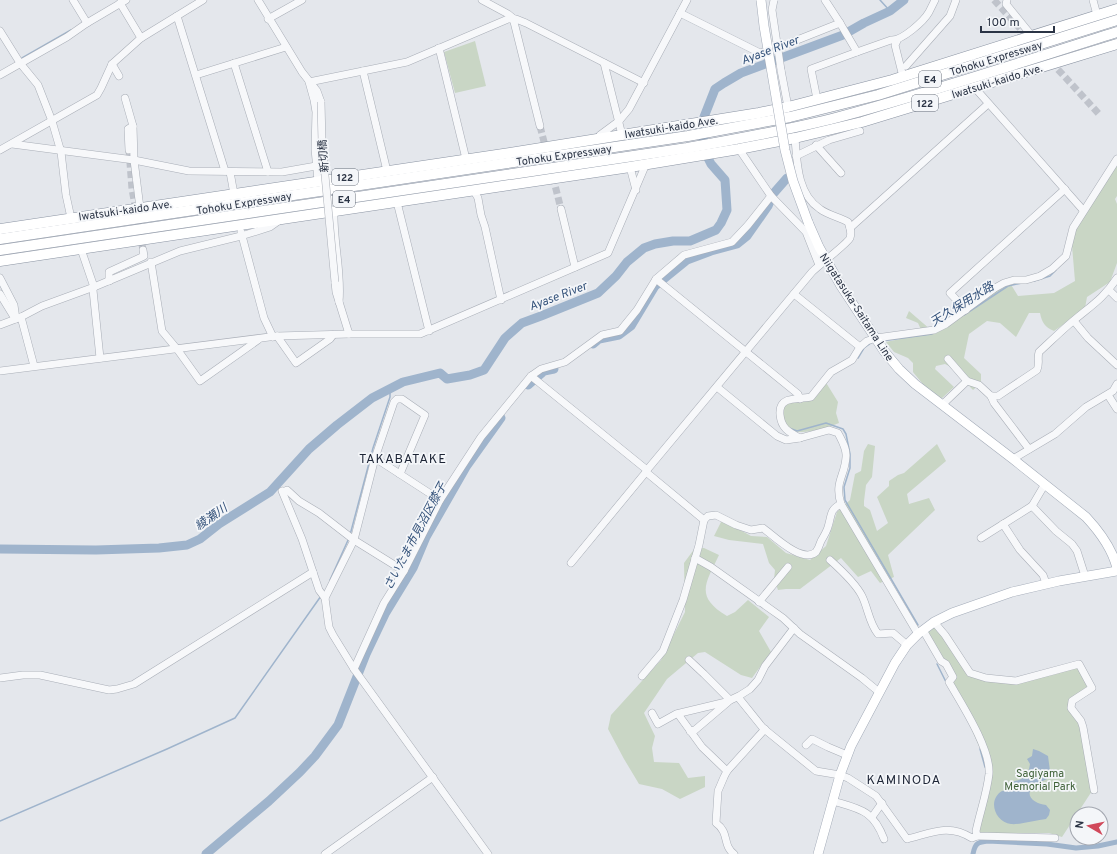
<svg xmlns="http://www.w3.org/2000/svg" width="1117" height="854" font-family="Overpass,'Noto Sans JP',sans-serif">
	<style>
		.green { fill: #c9d6c5 }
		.water { fill: #9fb4cc }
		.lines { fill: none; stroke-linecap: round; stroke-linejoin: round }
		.stream { stroke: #9fb4cc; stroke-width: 1.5 }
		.canal { stroke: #9fb4cc; stroke-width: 5 }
		.river { stroke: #9fb4cc; stroke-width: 9 }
		.minor-tunnel { stroke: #bfc3cb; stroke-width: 7; stroke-dasharray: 7 3.5; stroke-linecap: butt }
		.minor-casing { stroke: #a9aeb7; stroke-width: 8 }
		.major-casing { stroke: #a3abb8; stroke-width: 10 }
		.highway-casing { stroke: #8b94a3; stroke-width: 11 }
		.minor { stroke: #f7f8fa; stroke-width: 7 }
		.major { stroke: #fff; stroke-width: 9 }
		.highway { stroke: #fff; stroke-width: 10 }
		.minor-bridge-casing { stroke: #a9aeb7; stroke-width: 8; stroke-linecap: butt }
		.major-bridge-casing { stroke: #a3abb8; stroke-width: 10; stroke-linecap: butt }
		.minor-bridge { stroke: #f7f8fa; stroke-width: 7 }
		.major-bridge { stroke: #fff; stroke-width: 9 }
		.labels { text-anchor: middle; stroke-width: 3.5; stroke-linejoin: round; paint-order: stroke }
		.shield { fill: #f4f6f9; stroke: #676e7b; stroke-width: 1 }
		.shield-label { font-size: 10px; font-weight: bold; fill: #2b3445 }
		.street-label { font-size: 11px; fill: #2b3445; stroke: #f4f6f9 }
		.park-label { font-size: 11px; fill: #3f6138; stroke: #f4f6f9 }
		.water-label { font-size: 12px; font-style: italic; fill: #34527a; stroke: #f4f6f9 }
		.quarter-label { font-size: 13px; letter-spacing: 1px; fill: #1d2536; stroke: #f4f6f9 }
	</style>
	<rect width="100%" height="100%" fill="#e4e7ec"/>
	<g class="green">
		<polygon points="475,41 486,86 455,93 444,52"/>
		<path d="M1117,157V196L1115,199L1117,204V263L1110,282L1087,297L1085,308L1080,313L1054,331C1045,327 1042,323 1040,313H1029L1016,337L1000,323L987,321L969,334L964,358L981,374V383L973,390L951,367L945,364L936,366L935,369L954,387L941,399L930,393L913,372V363L908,358L894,352L886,342L923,334L918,323L906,318L909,311L931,330L1010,283L1018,296L1054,293L1075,281L1072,246L1069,231Z"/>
		<path d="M825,381L838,402L836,413L839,423C830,427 804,435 795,431C791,430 787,426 784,424L783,407L786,403L812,398Z"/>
		<polygon points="868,444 875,446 872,477 866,485 864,501 864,506 870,510 877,531 888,523 877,497 889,486 889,481 898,475 904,473 937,444 946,461 907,494 909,504 929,498 935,510 888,555 894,577 880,583 871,571 858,577 841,558 800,589 786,589 778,590 774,579 775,570 769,563 763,544 729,540 714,536 722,520 751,536 767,537 786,553 810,560 826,546 837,512 850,500 855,474 861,471 864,451"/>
		<path d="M695,548H704L719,555C706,583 694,596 727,616L735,612L748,600L769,617L759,631L771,652L752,678L741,675L705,652L698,653L667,679L644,713L655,736L652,748L654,762L679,763L688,778L705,776V787L680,799L662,789L639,784L624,759L608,729L611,715L661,660L685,612L684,563Z"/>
		<polygon points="933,625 944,637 968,674 1015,682 1053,675 1078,667 1088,686 1070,699 1079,724 1092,791 1062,837 1049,833 981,833 978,830 990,771 952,685 954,677 926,633"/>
	</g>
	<path class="water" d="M1033,749L1039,751L1048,756L1050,771L1047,779C1043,781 1038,783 1035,785C1022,795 1035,804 1046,805L1050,810L1049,815L1046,819C1037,820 1019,825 1011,824C995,822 987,800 1002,791C1005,790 1009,790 1012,789V782C1024,779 1028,777 1030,764L1027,759L1032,756Z"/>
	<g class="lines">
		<g class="stream">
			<polyline points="880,0 890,11"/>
			<polyline points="22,58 71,30"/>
			<polyline points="1034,281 1050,276 1056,270"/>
			<polyline points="964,315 1008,286 1022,283"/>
			<polyline points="882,341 932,334"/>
			<polyline points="858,358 864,348 871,343"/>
			<polyline points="789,428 797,431 826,423 843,429 846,434 850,454 850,468 844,487 845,500 918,625"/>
			<polyline points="350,535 373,448 390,397 390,388"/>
			<polyline points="330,580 349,538"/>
			<polyline points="937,664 946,682"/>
			<polyline points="980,749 985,767"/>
			<polyline points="0,821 167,749 235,718 321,596"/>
		</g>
		<path class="canal" d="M973,854C975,843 978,842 988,841L1047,844L1076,848L1098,846L1117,842"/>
		<g class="river">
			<polyline points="593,344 599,339 619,335 631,326 655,286 687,260 711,251 737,244 747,236 768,206 773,194 787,178"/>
			<polyline points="528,385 544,371 554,369"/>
			<polyline points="0,549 96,550 159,548 187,545 200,539 219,524 270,492 309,449 337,425 372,398 403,382 440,373 447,379 470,375 484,370 505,338 522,323 541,316 598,293 616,276 627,262 644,248 655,244 673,241 690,241 716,230 721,223 727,210 725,180 711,164 703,148 704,117 715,89 724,83 741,73 843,35 864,23 890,11 904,0"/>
			<polyline points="206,854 269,801 300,772 315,756 338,725 366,654 385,614 413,568 426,537 466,467 501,418"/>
		</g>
		<g class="minor-tunnel">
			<polyline points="994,0 1099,114"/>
			<polyline points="540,126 561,209"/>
			<polyline points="129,150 132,189 143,250"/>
		</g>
		<g class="minor-casing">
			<g id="minor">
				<polyline points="73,0 87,23"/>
				<polyline points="258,0 302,72 317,91 321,102"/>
				<polyline points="482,0 508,14 513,18 540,126"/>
				<polyline points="1007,0 1006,4 1032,36"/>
				<polyline points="1093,0 1097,15"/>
				<polyline points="120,3 141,38"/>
				<polyline points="680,13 760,53 782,46 840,23 825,0"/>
				<polyline points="177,16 225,171"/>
				<polyline points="268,19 302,0"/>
				<polyline points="0,31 20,63 38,85 52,121 61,152 66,195 71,218"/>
				<polyline points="897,41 895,45 903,77"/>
				<polyline points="439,48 466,159"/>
				<path d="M857,52L891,40C902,41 924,21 929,12C931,8 933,4 935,0"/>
				<polyline points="234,63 268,172"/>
				<polyline points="604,63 622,135"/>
				<polyline points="112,64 119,76"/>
				<polyline points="906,66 950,16 956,0"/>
				<polyline points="781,70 788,107"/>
				<polyline points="363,71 387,171"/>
				<polyline points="0,75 67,37 87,23 126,0"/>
				<polyline points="196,75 286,47"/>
				<polyline points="975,88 1083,210"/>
				<polyline points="125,98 133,126 134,160 140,208"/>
				<polyline points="817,99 811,69 857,52 840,23"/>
				<polyline points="599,139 600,135 619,121 629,109 687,0"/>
				<polyline points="12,144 134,160 189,171 282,172 316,166"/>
				<polyline points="816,145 841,173"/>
				<polyline points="739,149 771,196 806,232 819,265"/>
				<polyline points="0,150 97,95 101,88 112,64 141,38 203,0"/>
				<polyline points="129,150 128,129 133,126"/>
				<polyline points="796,156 829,140 860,131"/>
				<polyline points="630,167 636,190"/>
				<polyline points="230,172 234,194"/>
				<polyline points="318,181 315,149 316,112 314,100 309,82 407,62 508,19 516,19 526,23 644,83"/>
				<polyline points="474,191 478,198 481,215 485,227 501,300"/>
				<polyline points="397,202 429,331"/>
				<polyline points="561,209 575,267"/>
				<path d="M334,211C333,242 342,272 339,302"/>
				<polyline points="850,228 988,104"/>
				<polyline points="241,232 264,318 273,337"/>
				<polyline points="81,249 94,287 93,290 100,358"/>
				<polyline points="151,262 162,331 177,349 200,381 258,340"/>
				<polyline points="0,278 14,305 16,319"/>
				<polyline points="656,279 798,394 800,399"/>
				<polyline points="109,281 109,272 144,256 143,250"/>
				<polyline points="335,282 336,292 349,334"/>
				<polyline points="1109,290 1117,298"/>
				<polyline points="0,294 14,317"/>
				<polyline points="794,294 860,347"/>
				<polyline points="966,310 950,293 1065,189"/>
				<polyline points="21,317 34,366"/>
				<polyline points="1074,321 1088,338 1117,365"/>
				<polyline points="0,325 21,317 42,306 94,287 180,251 241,236 270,227 280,220"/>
				<polyline points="277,336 296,363 330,339 333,335"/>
				<polyline points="948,359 967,381 979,385 991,396 994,403 1029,449"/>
				<polyline points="0,371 277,336 349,334 420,334 608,253 646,164"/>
				<polyline points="531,376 647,470 646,472 704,520"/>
				<polyline points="717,387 777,436 786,440 800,438"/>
				<polyline points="1108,395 1117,409"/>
				<path d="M991,396H998L1037,370C1040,364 1037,358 1039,352C1050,342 1061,331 1073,321C1092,305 1103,299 1117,278"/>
				<polyline points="943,404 967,381"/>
				<polyline points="375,458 440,500"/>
				<polyline points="1013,459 1055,434 1086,407 1113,391 1117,384"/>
				<path d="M647,470L812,272C820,264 847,244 850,238C852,232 850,227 848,222C839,217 828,215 820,209C797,194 797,162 795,138"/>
				<polyline points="282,491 302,539 319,590 325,598 329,627 333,635 354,669 488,854"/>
				<polyline points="284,492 287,490 299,501 319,513 354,540 404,571"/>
				<polyline points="1032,506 1056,531 1072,544 1077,551 1085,576"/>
				<polyline points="1003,524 1020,550 1043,575 1046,583"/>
				<polyline points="981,538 1032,506 1045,484"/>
				<polyline points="695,558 711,567 783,618 800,634 862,678 879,692"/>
				<path d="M830,560C840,569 856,584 862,596C868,608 869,623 878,634L893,633L907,645"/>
				<polyline points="571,563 646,472"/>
				<polyline points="325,598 354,540 375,458 394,402 397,399 402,399 425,415 400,474"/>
				<polyline points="759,602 788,567"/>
				<polyline points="934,622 945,635 970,673 986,678 1016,681 1079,664 1092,688 1072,701 1071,708 1081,721 1083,727 1094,790"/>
				<path d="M923,630L941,661L946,664L953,677L949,682C961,703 991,749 989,774C987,793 980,812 976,831L977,836L1055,838"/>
				<path d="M918,634L841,504C834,482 845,476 846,457C847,449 842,441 838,433L829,430L800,438C796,436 790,433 786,429C780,423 776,406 786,401C789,399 806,398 811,397L831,372L852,360L860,347L867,341L876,338L934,330L946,324L995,288L1004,283L1014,280H1026L1040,276L1052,269L1066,256L1073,228L1117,159"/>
				<polyline points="689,660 704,674 730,700"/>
				<polyline points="354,669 384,603 404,571 440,500 481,437 531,376 541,369 565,362 602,335 620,331 637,310 656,279 684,255 732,242 748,225 771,196"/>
				<path d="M642,676L663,651L683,600L699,545L704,520L708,516L716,515L736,525L751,530L763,528C774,536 802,564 816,552C818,549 820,544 821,541C824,536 827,531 828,527C832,515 829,510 841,504"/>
				<polyline points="0,678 23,675 40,675 109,690 117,689 134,684 313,572"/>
				<path d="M738,697L763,728L816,771L840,775L848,778L876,796L907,839C932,833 948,823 972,838L977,836"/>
				<polyline points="652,713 658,724 676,714 726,702 739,696 750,689 758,680 765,666 794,628"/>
				<polyline points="678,714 702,747 727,771"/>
				<polyline points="690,731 695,730 728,702"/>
				<polyline points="806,745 812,739 828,747 847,755"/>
				<path d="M833,801C860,809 873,810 884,839"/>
				<polyline points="872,817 882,803"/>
				<polyline points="325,854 433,777"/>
				<path d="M734,854C722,845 730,833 716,823L718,791L724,777L727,771L765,729"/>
			</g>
		</g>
		<g class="major-casing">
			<g id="major">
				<path d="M808,222L819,247L841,286L884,351L899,369L915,384L1013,459L1086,517C1100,532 1112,548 1117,568"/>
				<polyline points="818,854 840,775 851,746 895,663 907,645 918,634 934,622 952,613 1012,592 1059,581 1117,571"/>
			</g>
		</g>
		<g class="highway-casing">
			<g id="highway">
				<polyline points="0,229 510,153 759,113 788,107 892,80 1117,9"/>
				<polyline points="0,239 688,136 790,117 878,95 1117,20"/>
				<path d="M0,250L687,148C738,139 789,130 839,117C932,92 1025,61 1117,32"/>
				<polyline points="0,261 630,167 739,149 795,138 862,122 1117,44"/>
			</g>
		</g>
		<use href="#minor" class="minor"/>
		<use href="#major" class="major"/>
		<use href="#highway" class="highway"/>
		<g class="minor-bridge-casing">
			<g id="minor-bridge">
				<polyline points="774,0 772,10 781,70"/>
				<polyline points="321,102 322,143 335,282"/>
			</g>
		</g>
		<g class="major-bridge-casing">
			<polyline id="major-bridge" points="761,0 764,26 785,150 793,181 808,222"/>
		</g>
		<use href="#minor-bridge" class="minor-bridge"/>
		<use href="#major-bridge" class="major-bridge"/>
	</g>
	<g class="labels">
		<g class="shield">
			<rect x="919" y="71" width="22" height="16" rx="3"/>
			<rect x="912" y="95" width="26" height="16" rx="3"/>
			<rect x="332" y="169" width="26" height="16" rx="3"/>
			<rect x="333" y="191" width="22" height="16" rx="3"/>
		</g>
		<g class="shield-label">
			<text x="930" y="83">E4</text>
			<text x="925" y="107">122</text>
			<text x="345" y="181">122</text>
			<text x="344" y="203">E4</text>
		</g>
		<g class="street-label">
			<text transform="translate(996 58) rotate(-17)" y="4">Tohoku Expressway</text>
			<text transform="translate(997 81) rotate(-17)" y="4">Iwatsuki-kaido Ave.</text>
			<text transform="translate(671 127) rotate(-9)" y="4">Iwatsuki-kaido Ave.</text>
			<text transform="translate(564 155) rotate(-8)" y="4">Tohoku Expressway</text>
			<text transform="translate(323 156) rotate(-94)" y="4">新切橋</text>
			<text transform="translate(244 203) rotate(-9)" y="4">Tohoku Expressway</text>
			<text transform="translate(125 210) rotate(-8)" y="4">Iwatsuki-kaido Ave.</text>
			<text transform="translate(857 307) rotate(57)" y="4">Niigatasuka-Saitama Line</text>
		</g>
		<g class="park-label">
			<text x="1040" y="777">Sagiyama<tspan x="1040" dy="13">Memorial Park</tspan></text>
		</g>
		<g class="water-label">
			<text transform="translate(770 50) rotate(-21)" y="4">Ayase River</text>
			<text transform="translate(558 296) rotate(-21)" y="4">Ayase River</text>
			<text transform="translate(962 304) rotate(-32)" y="4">天久保用水路</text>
			<text transform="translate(211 517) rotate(-35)" y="4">綾瀬川</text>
			<text transform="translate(415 536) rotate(-62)" y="4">さいたま市見沼区膝子</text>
		</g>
		<g class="quarter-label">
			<text x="403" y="463">TAKABATAKE</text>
			<text x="904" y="784">KAMINODA</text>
		</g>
	</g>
	<g transform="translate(1089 826) rotate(279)"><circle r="19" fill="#f4f6f9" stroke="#a4a8b1"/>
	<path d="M0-3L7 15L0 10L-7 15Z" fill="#d1495b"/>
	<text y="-6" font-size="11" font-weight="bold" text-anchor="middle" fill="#2b3445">N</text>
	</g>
	<path d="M981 26v6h73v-6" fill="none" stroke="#2b3445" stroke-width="2"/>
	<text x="987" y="26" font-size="12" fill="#2b3445" stroke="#f4f6f9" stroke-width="3" paint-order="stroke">100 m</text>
</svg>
